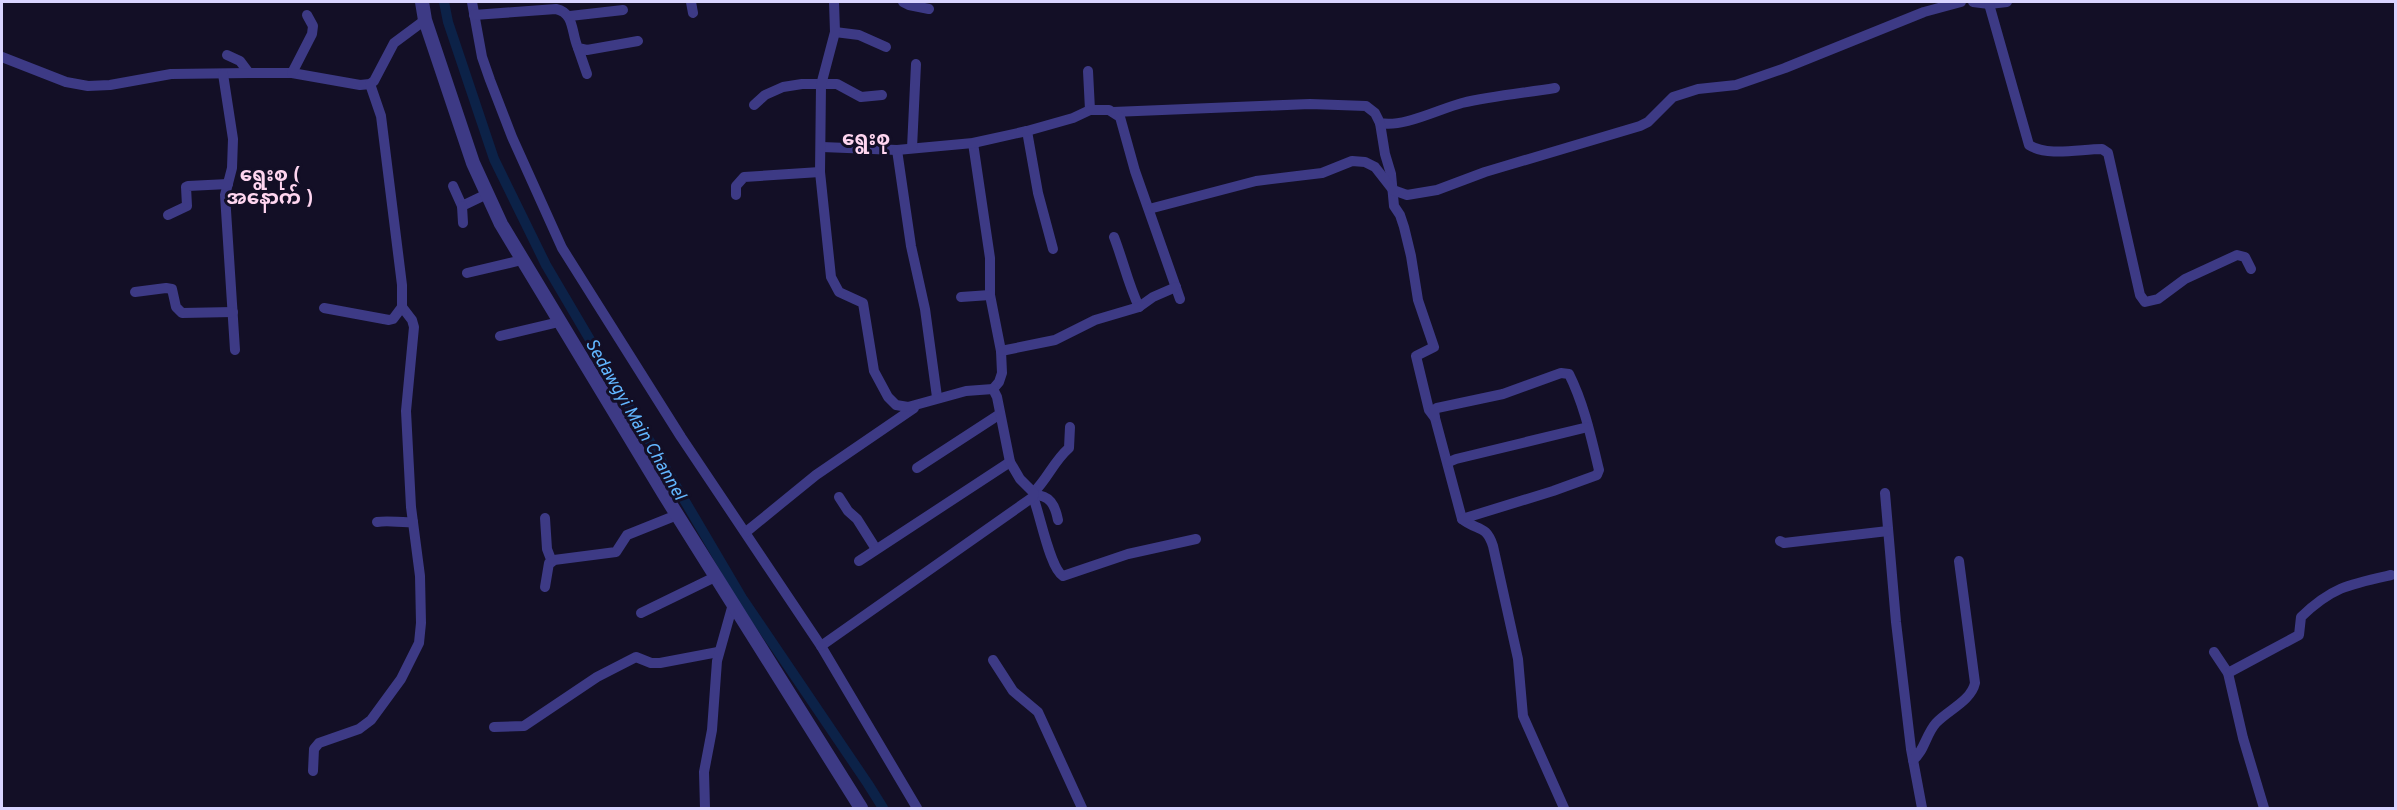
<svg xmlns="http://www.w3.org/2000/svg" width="2397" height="810" font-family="Overpass,'Noto Sans Myanmar',sans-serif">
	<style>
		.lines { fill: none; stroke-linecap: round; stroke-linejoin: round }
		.canal { stroke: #0c2248; stroke-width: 10 }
		.minor { stroke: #3d3a85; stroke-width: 10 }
		.tertiary { stroke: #3d3a85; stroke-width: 14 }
		.labels { text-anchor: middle; stroke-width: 6; stroke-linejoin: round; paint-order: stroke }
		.water-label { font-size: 18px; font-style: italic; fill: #62b6ff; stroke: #130f26 }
		.quarter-label { font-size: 20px; font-weight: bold; fill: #ffd6f0; stroke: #130f26 }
	</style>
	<rect width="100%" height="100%" fill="#130f26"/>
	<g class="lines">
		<polyline class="canal" points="444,2 448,22 494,159 546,265 742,598 868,784 883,808"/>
		<g class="minor">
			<polyline points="472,2 482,57 490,80 512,137 562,248 681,437 821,646 917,808"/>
			<polyline points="691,2 693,13"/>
			<polyline points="903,2 909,5 929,9"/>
			<polyline points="1973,2 1989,4 2007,2"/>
			<path d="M1989,4L2029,145C2048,157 2080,149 2102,149L2108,153L2140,295L2145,302L2158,299L2185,279L2237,255L2245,257L2251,269"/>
			<path d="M474,15L556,9C575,13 571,33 578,48L587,50L638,41"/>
			<polyline points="570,16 623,10"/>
			<polyline points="835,32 859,35 886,47"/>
			<polyline points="578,48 587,74"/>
			<polyline points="227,55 240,61 249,73"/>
			<polyline points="2,57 66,82 88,86 110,85 171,74 249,73 292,73 360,85 370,84 374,81 394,43 425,20"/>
			<polyline points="1088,71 1090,110"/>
			<polyline points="292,73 312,34 313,26 307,15"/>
			<polyline points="223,74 233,139 232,168 225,195 235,350"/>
			<polyline points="754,105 765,95 783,87 802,84 837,84 861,97 882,95"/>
			<path d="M1113,112L1310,104L1366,106L1375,113L1380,123C1403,128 1439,109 1462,103C1492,96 1524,93 1555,88"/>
			<path d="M1380,123L1385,154L1391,174L1394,206L1400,215L1404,227L1411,256L1418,300L1434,347L1416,356L1429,410L1435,418L1462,519C1477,531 1486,524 1493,546L1518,659L1523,716L1564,808"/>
			<polyline points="1027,131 1038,193 1053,249"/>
			<polyline points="973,143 990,258 990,295 1001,351 1002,373 999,382 993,389"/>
			<polyline points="822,147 897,150 973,143 1027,131 1073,118 1090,110 1109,110 1120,117 1135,171 1180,299"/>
			<polyline points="912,148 916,64"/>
			<polyline points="897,150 911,246 925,309 937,397"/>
			<polyline points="453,186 462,206 487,194"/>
			<polyline points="736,195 736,186 744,177 820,172"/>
			<polyline points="462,206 463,223"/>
			<polyline points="1149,209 1256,181 1322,173 1352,161 1365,162 1375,167 1393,190 1407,195 1437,190 1485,172 1640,126 1648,122 1673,97 1698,89 1736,85 1785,68 1924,12 1961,2"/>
			<polyline points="168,215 187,206 186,187 188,186 228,184"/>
			<path d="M1114,237C1123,260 1128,284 1139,307"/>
			<polyline points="467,273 522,260"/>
			<polyline points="135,292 166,288 172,289 176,307 182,313 233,312"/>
			<polyline points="961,297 990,295"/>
			<polyline points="324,308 389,320 393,319 402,307"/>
			<polyline points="500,336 559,322"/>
			<polyline points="1001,351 1055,340 1095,320 1139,307 1153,297 1176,287"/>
			<path d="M1435,418L1434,410L1437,408L1503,394L1561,373L1569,374C1584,404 1591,437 1599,470L1597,475L1553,491L1462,519"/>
			<polyline points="1449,462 1456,459 1588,427"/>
			<polyline points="917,468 1000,414"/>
			<path d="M1034,492C1048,478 1054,461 1069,448L1070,427"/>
			<polyline points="1885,493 1896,622 1911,749 1922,808"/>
			<path d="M1034,495C1050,495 1055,505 1058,520"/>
			<polyline points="839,497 848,511 857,519 876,549"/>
			<path d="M1033,497C1040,514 1050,569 1063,576L1128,554L1196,539"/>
			<polyline points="545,518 547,549 552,562"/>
			<path d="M377,522C390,520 400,523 413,522"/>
			<polyline points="746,532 816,475 914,408"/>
			<polyline points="1780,541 1784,543 1888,531"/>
			<polyline points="859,561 1010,462"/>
			<polyline points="545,587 549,563 554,560 616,552 627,535 677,515"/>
			<polyline points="641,613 715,577"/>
			<polyline points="821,646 1033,497 1034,493 1020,479 1010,462 997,397 993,389 966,391 908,407 896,405 888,397 874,371 863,303 839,292 831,277 820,172 821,85 835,32 834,2"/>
			<polyline points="2214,652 2228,673 2243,738 2264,808"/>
			<polyline points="993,660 1013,691 1038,712 1082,808"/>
			<path d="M2228,673L2299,635L2301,617C2332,587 2350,584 2391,575"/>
			<polyline points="494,727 524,726 597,677 636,657 651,663 660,663 718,652"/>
			<path d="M1913,760C1924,752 1926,734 1936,723C1948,710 1971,701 1975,683L1959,561"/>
			<polyline points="313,771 314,749 319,743 359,729 371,720 401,679 419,643 421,623 420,576 411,507 406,411 414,327 412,320 402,307 402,285 381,116 370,84"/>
			<polyline points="705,808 704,772 712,730 717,661 733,604"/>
		</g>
		<polyline class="tertiary" points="422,2 425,20 473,163 501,224 664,494 861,808"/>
	</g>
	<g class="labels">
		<g class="water-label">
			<text transform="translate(636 419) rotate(60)" y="6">Sedawgyi Main Channel</text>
		</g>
		<g class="quarter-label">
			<text x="866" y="145">ရွေးစု</text>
			<text x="270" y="181">ရွေးစု (<tspan x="270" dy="23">အနောက် )</tspan></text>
		</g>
	</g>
	<rect width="2397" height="810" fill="none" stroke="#d9d4ff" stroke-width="6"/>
</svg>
